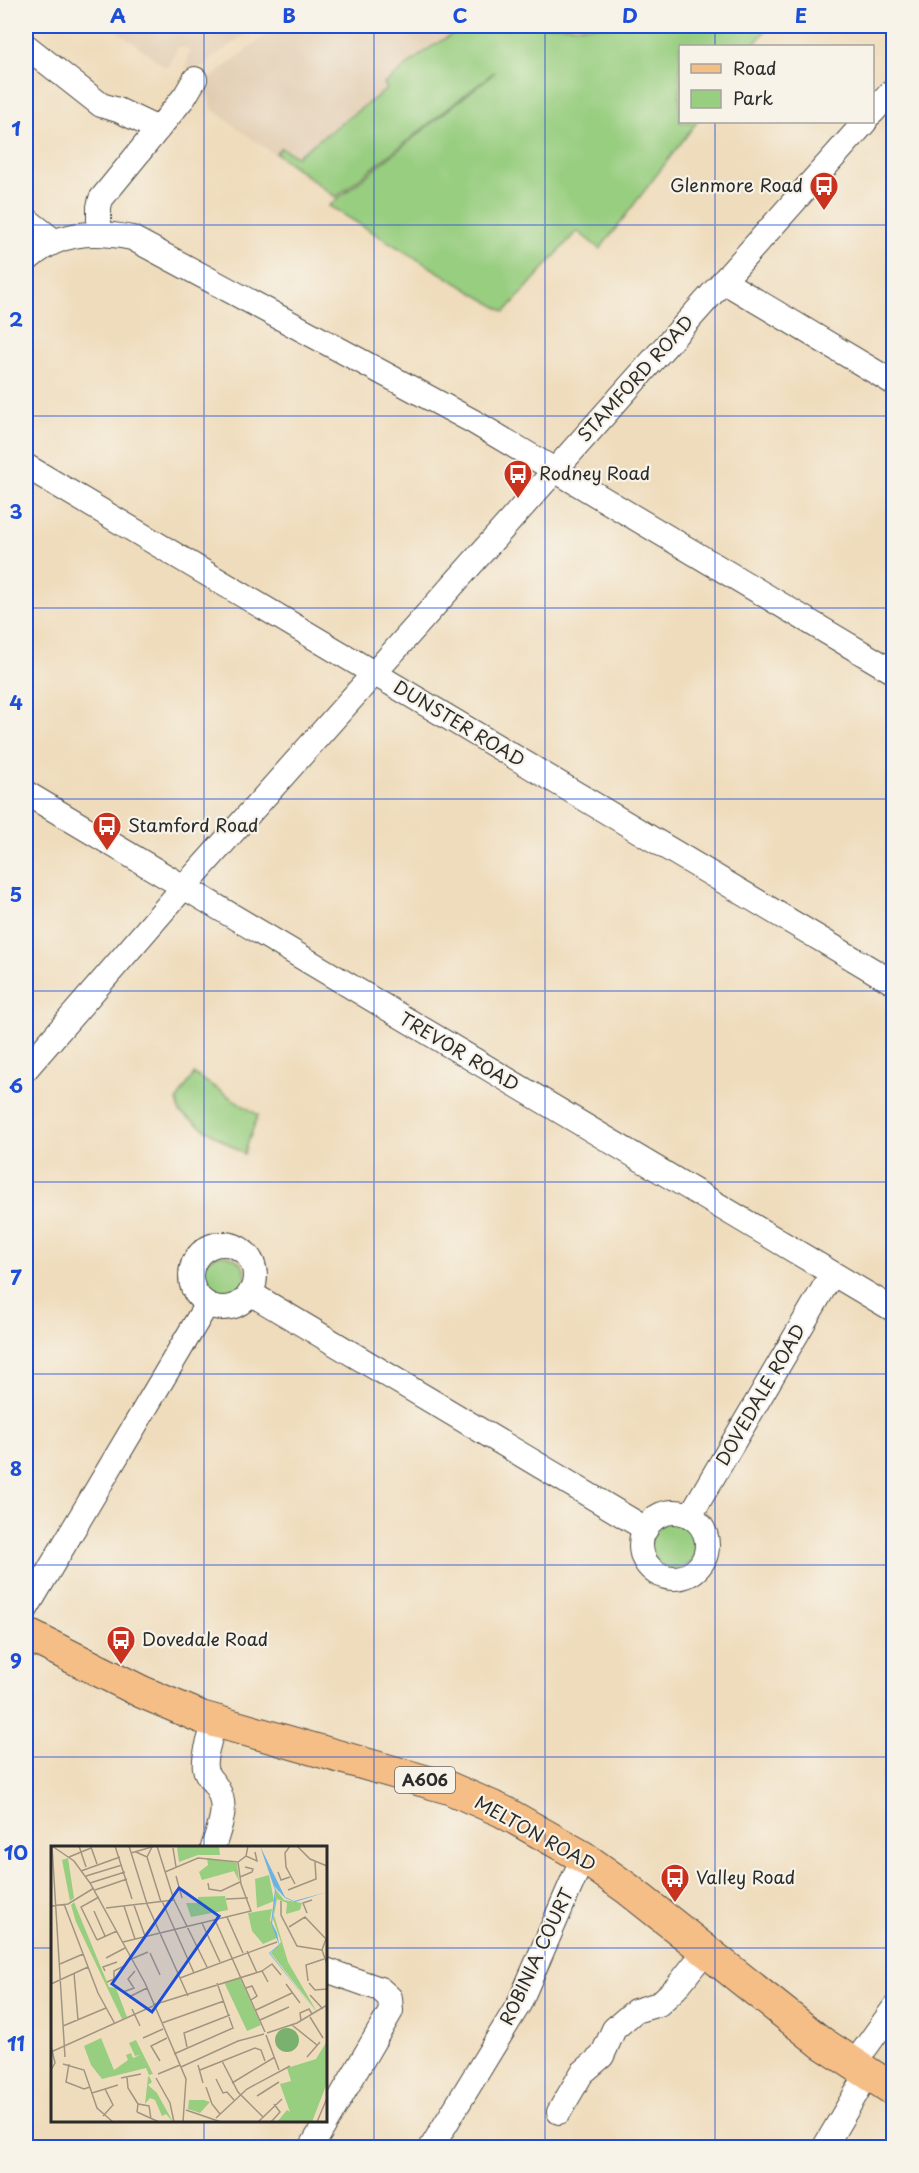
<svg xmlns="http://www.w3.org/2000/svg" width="919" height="2173" font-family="'Playpen Sans',sans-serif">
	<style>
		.built { fill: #e2cdb2 }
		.green { fill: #98ce80; stroke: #627c56; stroke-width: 1.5 }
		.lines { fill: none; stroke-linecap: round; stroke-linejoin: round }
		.minor-casing { stroke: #484641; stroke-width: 26 }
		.major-casing { stroke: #484641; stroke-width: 34 }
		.minor { stroke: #fff; stroke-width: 24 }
		.major { stroke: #f6be87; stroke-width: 32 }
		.grid { fill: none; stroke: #1d4ed8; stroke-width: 1.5; stroke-opacity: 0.55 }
		.labels { text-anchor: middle; stroke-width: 4.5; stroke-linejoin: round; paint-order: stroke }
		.shield { fill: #f7f3e8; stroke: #686764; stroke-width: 1.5 }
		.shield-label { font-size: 16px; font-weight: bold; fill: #2b2b2b }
		.poi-label { font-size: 18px; fill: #2b2b2b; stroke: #f7f3e8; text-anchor: start }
		.street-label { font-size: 18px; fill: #2b2b2b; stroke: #f7f3e8 }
		.inset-road { fill: none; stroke: #a19582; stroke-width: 1.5 }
		.view { fill: #1d4ed8; fill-opacity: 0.15; stroke: #1d4ed8; stroke-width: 3 }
		.inset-edge { fill: none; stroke: #2b2b2b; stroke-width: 3 }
		.neatline { fill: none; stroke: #1d4ed8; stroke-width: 2 }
		.grid-label { font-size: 20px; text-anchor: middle; font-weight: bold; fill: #1d4ed8 }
	</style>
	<rect width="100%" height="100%" fill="#f7f3e8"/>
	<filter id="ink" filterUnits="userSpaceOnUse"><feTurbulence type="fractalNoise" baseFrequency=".0167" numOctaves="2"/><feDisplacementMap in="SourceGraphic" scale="12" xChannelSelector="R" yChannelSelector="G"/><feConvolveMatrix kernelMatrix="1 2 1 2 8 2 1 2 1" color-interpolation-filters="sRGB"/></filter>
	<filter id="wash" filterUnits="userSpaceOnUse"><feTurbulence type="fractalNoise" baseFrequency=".008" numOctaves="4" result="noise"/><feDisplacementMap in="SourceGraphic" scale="24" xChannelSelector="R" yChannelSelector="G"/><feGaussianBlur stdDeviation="1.35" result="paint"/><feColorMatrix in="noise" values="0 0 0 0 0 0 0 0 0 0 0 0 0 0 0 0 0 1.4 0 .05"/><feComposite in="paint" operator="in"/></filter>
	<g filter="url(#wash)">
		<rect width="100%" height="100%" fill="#efdcbc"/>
		<g class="built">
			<polygon points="111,26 256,26 194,72 189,72 186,67 189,49 178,47 167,68"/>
			<polygon points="277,26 459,26 495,73 336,200 213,110 203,84"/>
		</g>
		<g class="green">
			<polygon points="459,26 769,26 753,46 680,46 680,122 697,122 600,249 577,231 505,312 329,206 494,73 494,72 336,197 276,153 281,148 297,156 387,89 384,84 428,49 461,29"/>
			<polygon points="194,1074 258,1115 244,1154 180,1113 177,1100"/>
			<circle cx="223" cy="1278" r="23"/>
			<circle cx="674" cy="1545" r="24"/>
		</g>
	</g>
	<g filter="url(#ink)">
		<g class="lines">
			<g class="minor-casing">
				<g id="minor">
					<polyline points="26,46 101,105 118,110 158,129"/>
					<polyline points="872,113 894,89"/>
					<polyline points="26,219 54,241"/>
					<polyline points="99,233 99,207 101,199 185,96 195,79"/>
					<path d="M26,261C57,232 91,230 132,238L474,422L894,672"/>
					<polyline points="723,281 894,383"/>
					<polyline points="26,466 894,983"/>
					<polyline points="26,793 894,1310"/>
					<polyline points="26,1069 176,896 865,122"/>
					<circle cx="223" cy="1276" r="32"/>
					<polyline points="250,1293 646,1529"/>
					<circle cx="674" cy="1545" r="33"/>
					<polyline points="690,1516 832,1274"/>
					<polyline points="26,1609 207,1304"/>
					<path d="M213,1848C219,1827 229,1808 217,1788C213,1781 206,1776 205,1768C203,1756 212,1733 215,1721"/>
					<polyline points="854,2064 894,2008"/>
					<polyline points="559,2112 582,2073 602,2056 614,2029 635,2011 659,2004 676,1988 706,1950"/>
					<polyline points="311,2148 391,2011 390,1998 380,1989 326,1970"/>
					<polyline points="431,2148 519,2004 583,1857"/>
					<polyline points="824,2148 868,2073"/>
				</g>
			</g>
			<g class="major-casing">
				<polyline id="major" points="26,1634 142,1692 201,1717 449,1788 502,1811 583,1857 628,1889 822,2043 894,2090"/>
			</g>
			<use href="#minor" class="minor"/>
			<use href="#major" class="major"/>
		</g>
	</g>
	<path class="grid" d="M204,26V1848M374,26V2148M545,26V2148M715,26V46M715,122V2148M26,225H894M26,416H894M26,608H894M26,799H894M26,991H894M26,1182H894M26,1374H894M26,1565H894M26,1757H894M26,1948H52M326,1948H894M204,2120V2148"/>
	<defs>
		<g id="bus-pin" transform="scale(1.5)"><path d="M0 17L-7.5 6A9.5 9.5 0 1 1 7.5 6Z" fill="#c8321e" stroke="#f7f3e8"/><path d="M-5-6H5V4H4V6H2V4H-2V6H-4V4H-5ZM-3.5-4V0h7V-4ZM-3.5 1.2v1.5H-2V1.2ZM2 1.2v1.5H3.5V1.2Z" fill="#fff"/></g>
	</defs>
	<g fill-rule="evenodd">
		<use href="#bus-pin" x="824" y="186"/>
		<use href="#bus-pin" x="518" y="474"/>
		<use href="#bus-pin" x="107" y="826"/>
		<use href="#bus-pin" x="121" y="1640"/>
		<use href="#bus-pin" x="675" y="1878"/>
	</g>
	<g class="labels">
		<rect class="shield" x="395" y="1767" width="60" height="26" rx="4.5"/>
		<g class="shield-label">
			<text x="425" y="1786">A606</text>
		</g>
		<g class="poi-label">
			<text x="803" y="192" text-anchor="end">Glenmore Road</text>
			<text x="539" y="480">Rodney Road</text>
			<text x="128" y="832">Stamford Road</text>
			<text x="142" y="1646">Dovedale Road</text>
			<text x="696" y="1884">Valley Road</text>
		</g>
		<g class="street-label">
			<text transform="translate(636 379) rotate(-48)" y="6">STAMFORD ROAD</text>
			<text transform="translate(459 724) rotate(31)" y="6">DUNSTER ROAD</text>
			<text transform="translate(459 1052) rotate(31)" y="6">TREVOR ROAD</text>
			<text transform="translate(761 1395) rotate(-60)" y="6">DOVEDALE ROAD</text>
			<text transform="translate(535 1834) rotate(29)" y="6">MELTON ROAD</text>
			<text transform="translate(537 1957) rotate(-65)" y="6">ROBINIA COURT</text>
		</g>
	</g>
	<g transform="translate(51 1846)">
		<rect width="276" height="276" fill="#efdcbc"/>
		<path d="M168,0L169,9H147L128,16L126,1ZM17,12L23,52L19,55L11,14ZM156,12L186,17L188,35L183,25L151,34L148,26L157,19ZM218,29L223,55L206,62L204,33ZM225,44L233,54L251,57L249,64L235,68L236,57L226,53L223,69L237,116L266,166L220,107L230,96L222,73ZM174,50L177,64L140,71L135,57H147V51ZM23,56L58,141L65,142L76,171L71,173L25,76L20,59ZM221,63L219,74L226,92L212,98L201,85L197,67ZM189,132L210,179L196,185L173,136ZM50,192L63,224L77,214L75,209L80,207L82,212L89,209L84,210L78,197L85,194L102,228L98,229L95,222L51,233L40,219L33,200ZM276,195V237L261,276H226L236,264L239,266L229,238L240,235L236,222L265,213ZM98,230L101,236L97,239L106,247L122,276L115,268L111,270L104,254L99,252L94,258L97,231ZM138,254H153L159,256L149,267L137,263Z" fill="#98ce80"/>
		<path d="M224 194a12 12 0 1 1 24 0a12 12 0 1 1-24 0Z" fill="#7ab16e"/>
		<path d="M209,0L234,51L243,55L276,46L244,56L234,52L223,40L225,44L224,57L221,77L226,87L228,98L227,101L219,107L265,166L218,107L228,99L220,77L224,44Z" fill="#6bb3e3"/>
		<path class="inset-road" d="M1,0L14,211M1,0L23,15L39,37L94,137L135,233L132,276M28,0L35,21M64,0L81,53M78,0L96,58L137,150M106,0L123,54M239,0L234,7L235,21L244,38M246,0L259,13L276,20M40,1L46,18M122,2L125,21M85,6L96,11L101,1M80,7L104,0M195,10L206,15L204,6M18,11L40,2M96,11L110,56M30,25L69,11M114,26L147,12L187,16L195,10L197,0M227,26L230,34L239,31M35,30L71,19M125,30L131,52M189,31L201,26L202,23L194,21M39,37L74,26M157,37L158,43L170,45L189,36M44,44L76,33M237,44L265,33L264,16M175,53L197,52M123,54L156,121M111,55L143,127M230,55V69L246,100L271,104M13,58L47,147L64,178M83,59L94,90M0,60L17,58L43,42M73,60L84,93M55,62L123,54M43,65L54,90M256,67L252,57L261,54M176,71L192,107M164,74L214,186M151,77L169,116M238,81L254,71L274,92M276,90L271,104L276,118M46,94L30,61L48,51M46,94L66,85M72,96L200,65L190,38L187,16M196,105L206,127M99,107L109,129M55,112L74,102M78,114L97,106M9,118L32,108M54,125L52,121L66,116M211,125L221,118L230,129M23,127L27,174M129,132L226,96M257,135L255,119L273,113M56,136L63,133V125L75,119M258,137L264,144L276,143M0,138L37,121M235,138L249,157M195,142L201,140L206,150L200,154M72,146L83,142L77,133L84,125M259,149L272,163M78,151L96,142M102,159L211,125L217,136M81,163L89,180M205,164L241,147M259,171L272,192M209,174L238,161M250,175L249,167L258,163L261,168M111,177L173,155M241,179L266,199M12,180L55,162M216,187L246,177L276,159M215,189L228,224M92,192L112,183M0,200L4,217L0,224M136,201L133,187L179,169M0,206L102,160M123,208L182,182L166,137M256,211L269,196M109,215L100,200L116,192M171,215L187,246L212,271M12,218L33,224L46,262L62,276M18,218L15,236L33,243L39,241M147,219L152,237M130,221L187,195L213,188M149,224L204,202L210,204L214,215M107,228L129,219M76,231L77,242L87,258M70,232L90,228M105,232L119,257L123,276M165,233L172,247L176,246L183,254M181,237L224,211M155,241L161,258L169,268M41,247L67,239M206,250L228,236M135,264L170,276M86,266L87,258L98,260L100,273M86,266L108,276M52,270L62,259L54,243M165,272L196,243L239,220M207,276L231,253M220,276L229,266L223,258M266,276L276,252"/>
		<path class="view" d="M128,42L168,70L101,166L61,138Z"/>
		<rect width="276" height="276" class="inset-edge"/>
	</g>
	<rect width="919" height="2173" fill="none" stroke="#f7f3e8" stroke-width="66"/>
	<rect x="679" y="45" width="195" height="78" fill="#f7f3e8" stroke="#a5a39c" stroke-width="1.5"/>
	<rect x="691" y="64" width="30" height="9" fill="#f6be87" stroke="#a5a39c" stroke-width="1.5"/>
	<text x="733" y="75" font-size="18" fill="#2b2b2b">Road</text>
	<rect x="691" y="90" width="30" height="18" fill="#98ce80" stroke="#a5a39c" stroke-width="1.5"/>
	<text x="733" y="105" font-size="18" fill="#2b2b2b">Park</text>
	<rect x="33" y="33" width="853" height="2107" class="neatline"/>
	<g class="grid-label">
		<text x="118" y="23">A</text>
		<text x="289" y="23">B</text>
		<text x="460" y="23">C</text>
		<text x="630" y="23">D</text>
		<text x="801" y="23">E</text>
		<text x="16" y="136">1</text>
		<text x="16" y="327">2</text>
		<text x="16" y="519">3</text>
		<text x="16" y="710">4</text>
		<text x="16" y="902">5</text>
		<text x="16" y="1093">6</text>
		<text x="16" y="1285">7</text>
		<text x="16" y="1476">8</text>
		<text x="16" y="1668">9</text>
		<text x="16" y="1860">10</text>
		<text x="16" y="2051">11</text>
	</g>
</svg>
